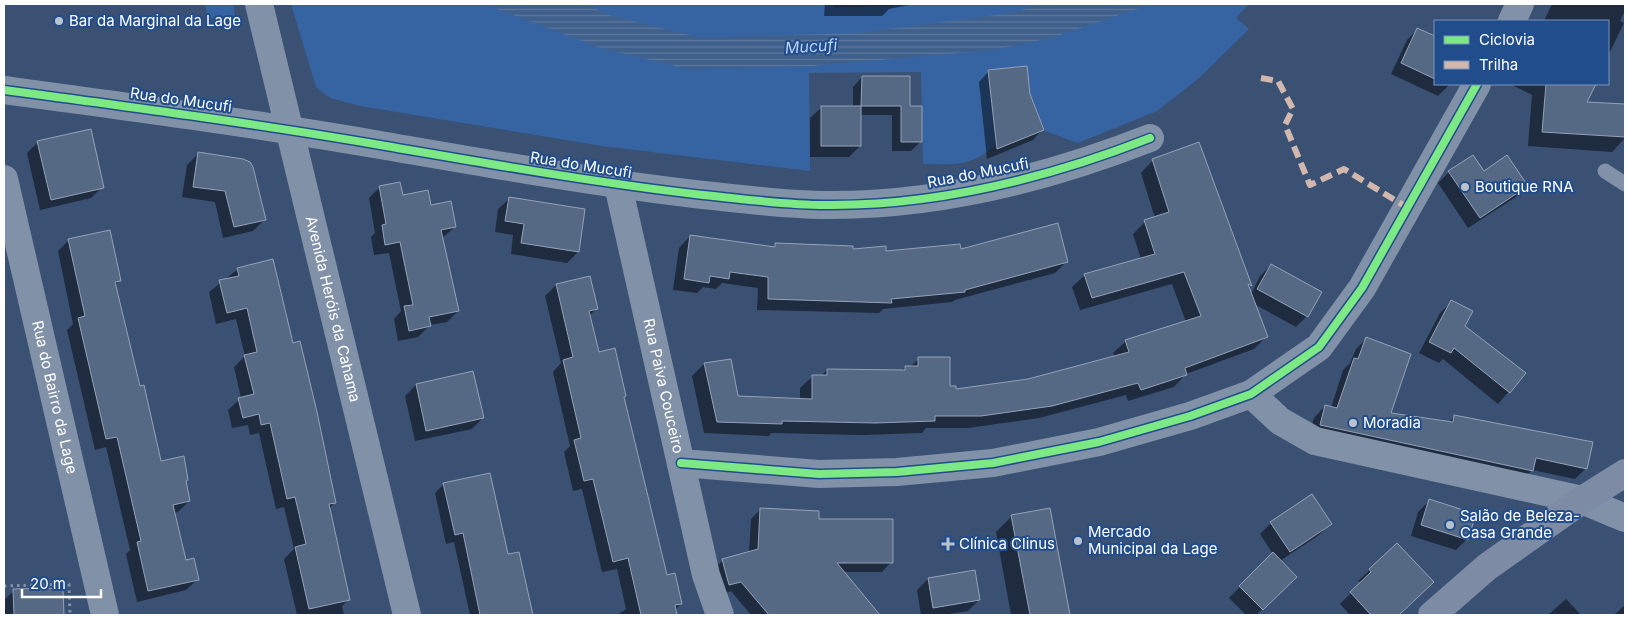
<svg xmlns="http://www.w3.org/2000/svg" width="1629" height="619" font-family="Inter,sans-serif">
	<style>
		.green { fill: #3664a2 }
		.water { fill: url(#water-rules) }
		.shadow { fill: #0007 }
		.building { fill: #566984; stroke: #95a2b6 }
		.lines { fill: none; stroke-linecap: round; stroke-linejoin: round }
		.path { stroke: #8191a7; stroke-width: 3; stroke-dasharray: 2.5 4; stroke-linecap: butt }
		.service { stroke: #8191a7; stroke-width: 15 }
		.minor { stroke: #8191a7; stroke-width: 28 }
		.tertiary { stroke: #8191a7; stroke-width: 28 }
		.secondary { stroke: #7d8ca4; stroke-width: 28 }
		.quiet { stroke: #d1b7ad; stroke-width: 6; stroke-dasharray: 12 6; stroke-linecap: butt }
		.cycleway-casing { stroke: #214d8c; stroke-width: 11 }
		.cycleway { stroke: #7ce984; stroke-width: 8 }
		.poi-dot { fill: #bac2ce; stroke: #214d8c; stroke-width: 2 }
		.labels { text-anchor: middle; stroke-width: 4; stroke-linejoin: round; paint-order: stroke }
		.poi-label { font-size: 15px; fill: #fff; stroke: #214d8c; text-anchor: start }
		.street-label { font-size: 15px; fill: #fff; stroke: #214d8c }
		.water-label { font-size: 16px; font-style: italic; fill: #bad3f2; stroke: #214d8c }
	</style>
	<defs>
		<pattern id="water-rules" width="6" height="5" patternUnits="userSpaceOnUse" patternTransform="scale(1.25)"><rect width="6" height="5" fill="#40608c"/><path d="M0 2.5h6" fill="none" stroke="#5d789d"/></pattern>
	</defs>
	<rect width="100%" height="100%" fill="#3a5174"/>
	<g class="green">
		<polygon points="205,4 233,4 235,16 208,18"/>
		<path d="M291,4H832L834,7L893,6L898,4H1249L1236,18L1249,29L1198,79L1157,111L1078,143L1045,131L1032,99L988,70L996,144C973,167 952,165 923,164L921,72L809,73L810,171L602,146L360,106L330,98L316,87Z"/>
	</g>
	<polygon class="water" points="484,4 586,4 609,15 702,38 858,33 1012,13 1042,4 1152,4 1051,38 994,50 812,66 688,69 600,48"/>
	<g class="shadow">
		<polygon points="825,4 914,4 889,9 882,16 824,16"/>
		<polygon points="1552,4 1625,4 1625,10 1620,21 1624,23 1608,56 1608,21 1544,21"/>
		<polygon points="1418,29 1435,37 1435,84 1450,84 1438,96 1391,74 1407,40"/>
		<polygon points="989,71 1043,129 1033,140 987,159 979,82"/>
		<polygon points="862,77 908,107 921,141 911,151 892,151 892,115 860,115 860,146 849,157 810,157 810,118 822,107 853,107 853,87"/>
		<polygon points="1510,84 1594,84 1585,103 1625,106 1625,138 1612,152 1528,146 1532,95"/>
		<polygon points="38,142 102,187 91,198 40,210 27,153"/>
		<polygon points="1198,144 1250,286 1248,287 1251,294 1260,276 1271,265 1307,316 1296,327 1254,304 1266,337 1254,349 1186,374 1174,387 1128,401 1126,395 1039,418 968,428 926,428 922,433 862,435 771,433 769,436 704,433 692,376 704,364 737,397 800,400 800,388 813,376 821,376 827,370 901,371 905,367 910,367 919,359 955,391 1028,380 1115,357 1113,353 1126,341 1186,322 1172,284 1080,310 1072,287 1085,275 1141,259 1133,234 1145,222 1155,218 1141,173 1153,160"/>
		<polygon points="198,154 264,220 253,231 223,238 215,202 182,197 187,165"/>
		<polygon points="1449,172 1483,173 1527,186 1516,197 1468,228 1438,183"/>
		<polygon points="380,187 430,206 455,227 442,238 458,311 447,322 430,325 418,337 398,341 394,319 401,311 389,253 374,255 371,237 375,233 369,198"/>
		<polygon points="510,198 578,252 567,263 511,254 513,235 495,232 498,209"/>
		<polygon points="690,236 772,248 775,245 885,253 960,251 1066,262 1055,273 955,300 952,302 883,309 879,313 757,310 758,288 722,283 716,289 703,287 697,293 673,290 679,248"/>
		<polygon points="69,240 120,280 115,285 139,388 160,463 185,482 189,501 178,512 174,513 185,561 198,579 186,590 137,602 126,554 130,550 106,447 95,450 67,330 73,324 58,251"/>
		<polygon points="238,269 292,345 335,502 329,509 349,599 342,606 344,615 297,615 284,559 294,549 284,507 276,509 259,433 250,435 248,425 232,428 228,410 241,398 234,367 245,356 236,319 216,324 209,292"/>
		<polygon points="589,277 597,308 589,316 598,353 623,398 666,577 681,604 671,614 672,615 617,615 626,609 617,569 602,572 582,489 573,491 564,452 570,446 553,372 561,363 545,296 556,285"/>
		<polygon points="1451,302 1464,326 1524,374 1498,404 1443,359 1439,363 1419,353 1440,313"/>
		<polygon points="1367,338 1390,414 1448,423 1455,416 1586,468 1575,479 1532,470 1520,482 1309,436 1314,418 1325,406 1331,408 1343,370 1350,363 1356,349"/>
		<polygon points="472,372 483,418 472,429 415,441 405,396 416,385"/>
		<polygon points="444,484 507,555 518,553 532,615 470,615 454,542 446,544 435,493"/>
		<polygon points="1429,501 1467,539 1456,550 1411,536 1418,512"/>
		<polygon points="760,510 817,520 891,562 882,572 843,572 867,615 751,615 731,591 719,595 713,570 723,560 749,553 751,519"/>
		<polygon points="1049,510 1068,615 1011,615 996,532 1012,516"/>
		<polygon points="1271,523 1330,524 1319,535 1280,561 1296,577 1256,615 1246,615 1229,598 1273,554 1260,534"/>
		<polygon points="1397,544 1433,582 1399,615 1350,615 1340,604 1361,583 1358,581"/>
		<polygon points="928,579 979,600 968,611 942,615 921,615 917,590"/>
		<polygon points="62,589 63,615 4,615 4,600 14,591"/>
		<polygon points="1566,599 1581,615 1548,615"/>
		<polygon points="1625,605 1625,615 1614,615"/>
	</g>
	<g class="building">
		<polygon points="1417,28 1435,36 1435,79 1401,63"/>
		<polygon points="1027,66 1030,94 1044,130 997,149 988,70"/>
		<polygon points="862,76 910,76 910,106 922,106 922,142 901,142 901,106 861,106"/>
		<polygon points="1546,84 1596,84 1587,102 1625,104 1625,137 1542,132"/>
		<rect x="821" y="106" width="40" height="40"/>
		<polygon points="91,129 104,188 51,200 37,141"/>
		<polygon points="1199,142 1252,286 1248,284 1268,337 1185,368 1187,375 1141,390 1138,383 1052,406 981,416 935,416 935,421 875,423 782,421 782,424 717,422 704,363 731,359 738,396 812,399 812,375 827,375 827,369 905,370 905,366 918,366 918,357 950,357 950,386 956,386 956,389 1028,379 1129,352 1125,340 1201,316 1184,272 1092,298 1084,274 1155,254 1144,220 1169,212 1152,159"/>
		<polygon points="198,152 243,159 250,162 253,167 266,220 234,227 225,191 193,187"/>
		<polygon points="1473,155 1484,171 1507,155 1528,186 1480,218 1448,171"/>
		<polygon points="400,182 403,195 428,190 431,205 451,201 456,227 441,230 459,311 429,317 431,326 409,331 404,306 413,305 400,242 385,245 382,225 386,224 379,186"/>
		<polygon points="509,197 585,209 579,252 521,243 524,224 505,221"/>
		<polygon points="1058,223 1068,262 965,290 965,292 891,299 892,303 768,299 768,277 730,272 729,279 710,276 709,283 684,279 690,235 775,247 775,243 853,246 853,249 886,246 886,251 960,244 961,249"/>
		<polygon points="110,230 121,281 115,282 140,386 144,385 161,461 184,456 188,480 186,481 190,501 173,505 186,560 194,558 199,580 148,591 137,542 141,541 117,437 106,439 78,318 85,316 68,239"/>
		<polygon points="273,259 293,343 300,341 317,412 336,503 329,504 350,600 309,609 295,547 306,544 295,497 287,499 270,423 261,425 259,414 243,418 238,398 254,394 244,355 257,352 247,308 227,313 219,280 239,276 237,268"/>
		<polygon points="1271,264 1322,292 1308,317 1257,289"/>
		<polygon points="590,276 598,309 589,311 599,352 615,348 626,396 624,397 667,575 675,573 682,604 675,605 677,615 641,615 628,558 613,562 593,479 584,481 574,440 581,438 563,360 573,357 556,284"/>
		<polygon points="1451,300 1473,311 1465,326 1526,373 1510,393 1454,348 1451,353 1429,342"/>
		<polygon points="1366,337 1411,354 1391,413 1453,422 1454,415 1593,442 1587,469 1536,458 1533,471 1320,425 1325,405 1337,408 1354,358 1358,359"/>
		<polygon points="473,371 484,418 426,431 416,384"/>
		<polygon points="490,473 508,554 519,552 533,615 480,615 463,533 455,535 443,483"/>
		<polygon points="1312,494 1332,524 1290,552 1270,522"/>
		<polygon points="1429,499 1476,514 1468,540 1421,525"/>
		<polygon points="760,508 819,511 819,519 893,519 893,563 837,563 880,615 769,615 741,582 729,585 722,559 758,549"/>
		<polygon points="1050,508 1070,615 1030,615 1011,515"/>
		<polygon points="1397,543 1434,582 1399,615 1371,615 1350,592 1371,572 1369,569"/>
		<polygon points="1273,552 1297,577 1263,610 1239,586"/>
		<polygon points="975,570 980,600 933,608 928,578"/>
		<polygon points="63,588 64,615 14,615 13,589"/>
	</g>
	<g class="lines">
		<polyline class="path" points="4,586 69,584 70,615"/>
		<polyline class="service" points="1605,171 1625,184"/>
		<g class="minor">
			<polyline points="1512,21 1520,4"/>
			<path d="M4,90C131,107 259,124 386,146C491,164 597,183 703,195C744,199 785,205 826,205C937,206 1048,178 1150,138"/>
			<path id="s1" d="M4,179L105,615"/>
			<path id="s2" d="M618,185L706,575L720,615"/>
			<polyline points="1251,394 1280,421 1315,441 1582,500 1625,518"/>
			<polyline points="681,463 819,474 897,472 993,463 1099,442 1190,416 1251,394 1319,347 1362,288 1477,84"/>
		</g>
		<path class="tertiary" id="s3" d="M259,4L407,615"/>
		<polyline class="secondary" points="1432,615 1487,567 1582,500 1625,473"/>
		<polyline class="quiet" points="1261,78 1278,81 1293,109 1285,125 1310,185 1344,169 1408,208"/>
		<g class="cycleway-casing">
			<g id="cycleway">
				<path d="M4,90C131,107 259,124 386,146C491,164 597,183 703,195C744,199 785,205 826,205C937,206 1048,178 1150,138"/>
				<polyline points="681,463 819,474 897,472 993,463 1099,442 1190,416 1251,394 1319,347 1362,288 1477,84"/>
			</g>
		</g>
		<use href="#cycleway" class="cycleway"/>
	</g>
	<g class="poi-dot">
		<circle cx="59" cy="21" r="5"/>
		<circle cx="1465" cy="187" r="5"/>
		<circle cx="1353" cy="423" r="5"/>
		<circle cx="1450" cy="525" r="5"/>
		<circle cx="1078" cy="541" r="5"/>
		<path d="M945.5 536.5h5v5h5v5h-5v5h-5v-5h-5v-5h5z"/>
	</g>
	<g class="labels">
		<g class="poi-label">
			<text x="69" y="26">Bar da Marginal da Lage</text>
			<text x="1475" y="192">Boutique RNA</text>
			<text x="1363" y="428">Moradia</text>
			<text x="1460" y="521">Salão de Beleza-<tspan x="1460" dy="17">Casa Grande</tspan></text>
			<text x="1088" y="537">Mercado<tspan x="1088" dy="17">Municipal da Lage</tspan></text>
			<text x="959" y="549">Clínica Clinus</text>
		</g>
		<g class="street-label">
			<text transform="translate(181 100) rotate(8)" y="5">Rua do Mucufi</text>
			<text transform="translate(581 165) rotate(9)" y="5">Rua do Mucufi</text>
			<text transform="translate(978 173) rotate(-11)" y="5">Rua do Mucufi</text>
			<text dy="5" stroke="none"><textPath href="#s3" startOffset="314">Avenida Heróis da Cahama</textPath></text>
			<text dy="5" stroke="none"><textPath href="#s2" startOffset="206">Rua Paiva Couceiro</textPath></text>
			<text dy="5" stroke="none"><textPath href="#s1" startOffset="224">Rua do Bairro da Lage</textPath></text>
		</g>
		<g class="water-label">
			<text transform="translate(811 46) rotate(-4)" y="6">Mucufi</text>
		</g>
	</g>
	<rect width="1629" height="619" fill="none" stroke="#ffffff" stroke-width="10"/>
	<rect x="1434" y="20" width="175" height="65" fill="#214d8c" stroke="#7a94ba"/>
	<rect x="1444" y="36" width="25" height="8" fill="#7ce984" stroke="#7a94ba"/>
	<text x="1479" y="45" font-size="15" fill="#ffffff">Ciclovia</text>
	<rect x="1444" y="61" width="25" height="8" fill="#d1b7ad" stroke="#7a94ba"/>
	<text x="1479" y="70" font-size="15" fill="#ffffff">Trilha</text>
	<path d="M22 589v8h79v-8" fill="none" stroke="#ffffff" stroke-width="2.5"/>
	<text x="30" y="589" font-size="15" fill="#ffffff" stroke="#214d8c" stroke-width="4" paint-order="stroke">20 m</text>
</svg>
